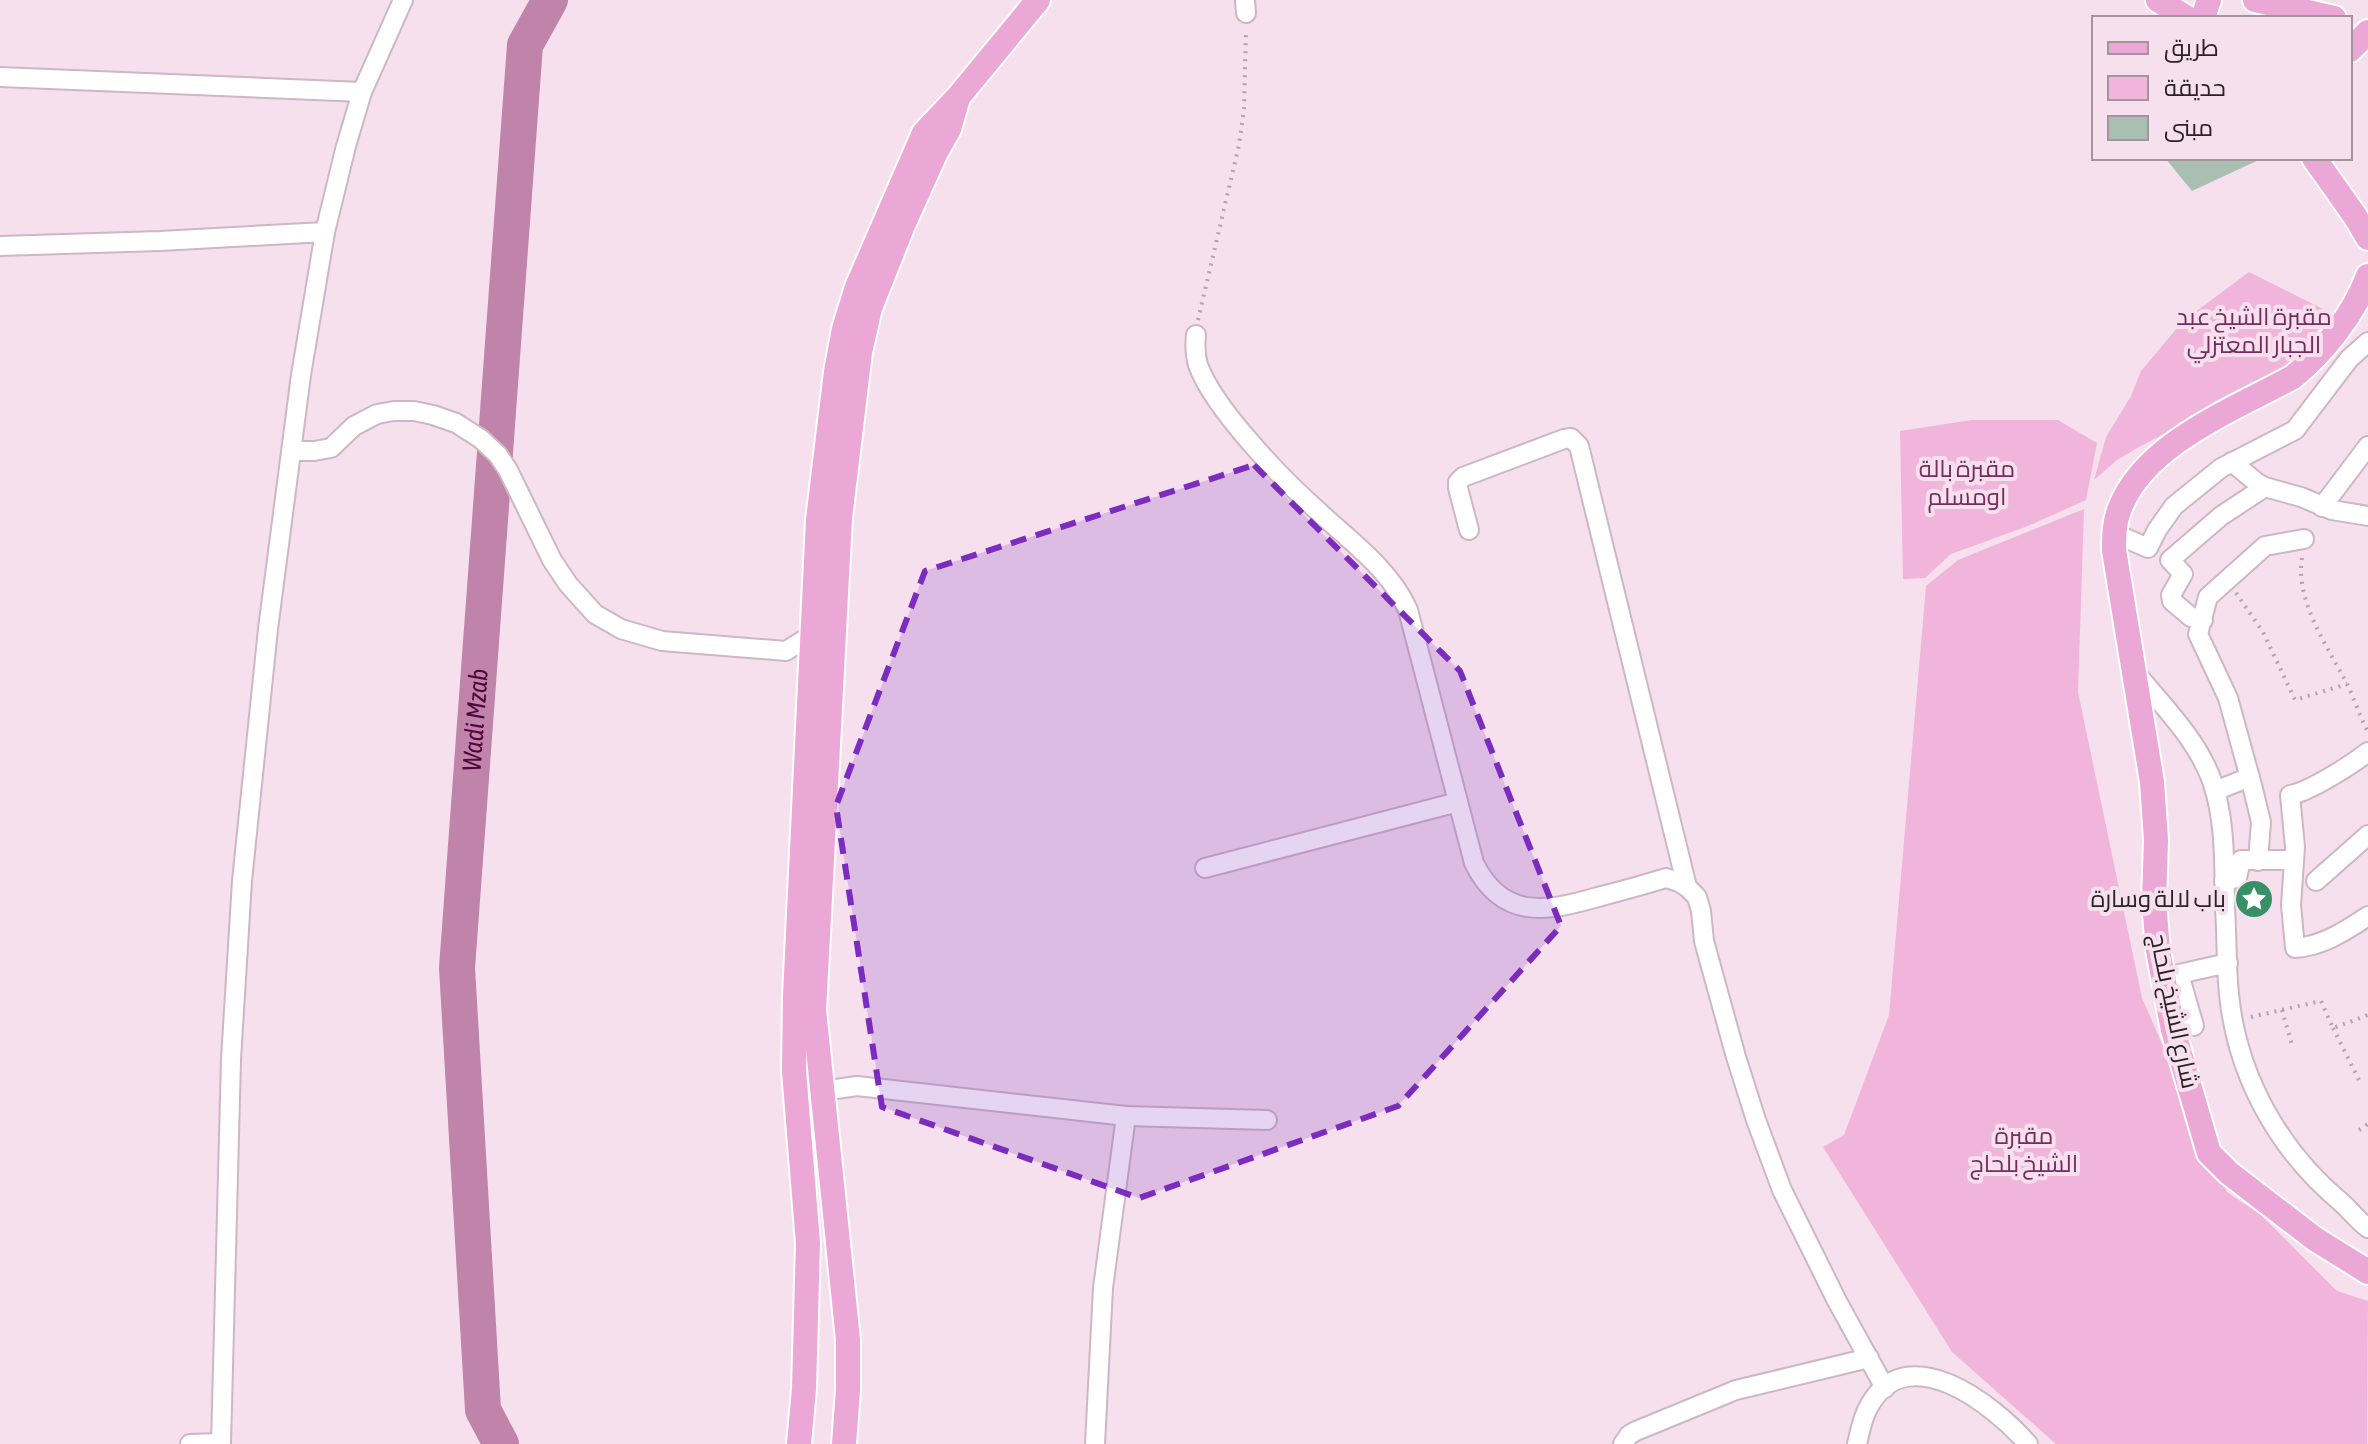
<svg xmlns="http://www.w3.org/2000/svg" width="2368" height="1444" font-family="'Asap Condensed',Cairo,sans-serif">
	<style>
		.green { fill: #f1b5db }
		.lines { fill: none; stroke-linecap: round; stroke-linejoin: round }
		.river { stroke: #c083aa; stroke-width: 36 }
		.building { fill: #a9bfb2 }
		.minor-casing { stroke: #cdb7c4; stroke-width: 22 }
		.major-casing { stroke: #fff; stroke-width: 28 }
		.path { stroke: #b4a3ad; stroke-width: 4; stroke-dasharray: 2 6; stroke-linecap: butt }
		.minor { stroke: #fff; stroke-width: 18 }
		.major { stroke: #eba7d5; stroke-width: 24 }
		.marked { fill: #7b2cbf; fill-opacity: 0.2; stroke: #7b2cbf; stroke-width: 6; stroke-dasharray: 16 10; stroke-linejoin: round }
		.labels { text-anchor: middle; stroke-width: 8; stroke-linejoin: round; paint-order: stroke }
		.park-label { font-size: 24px; fill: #752c5f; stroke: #f6e0ed }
		.poi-label { font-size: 24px; fill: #2a2227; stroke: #f6e0ed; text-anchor: end }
		.street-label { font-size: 24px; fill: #2a2227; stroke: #f6e0ed }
		.water-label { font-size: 26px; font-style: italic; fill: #50053d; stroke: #f6e0ed }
	</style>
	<rect width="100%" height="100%" fill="#f6e0ed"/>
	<g class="green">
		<polygon points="2249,272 2331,313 2287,369 2139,447 2117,460 2094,480 2106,437 2131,396 2141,371 2182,322"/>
		<polygon points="1972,420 2058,420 2097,443 2086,500 2028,526 1951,554 1925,578 1903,579 1900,431"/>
		<polygon points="2084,509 2078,692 2142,998 2227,1192 2261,1215 2337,1291 2368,1301 2367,1444 2056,1444 1952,1352 1823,1147 1844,1135 1889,1015 1926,586 1958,560"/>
	</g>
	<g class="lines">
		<path class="river" id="s1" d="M501,1444L483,1410L457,968L525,45L550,0"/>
	</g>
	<polygon class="building" points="2165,158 2263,158 2192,191"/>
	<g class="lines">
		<g class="minor-casing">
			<g id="minor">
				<polyline points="1245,0 1246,13"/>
				<polyline points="0,77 362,92"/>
				<polyline points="0,246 160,241 325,232"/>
				<path d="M1196,335C1195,345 1195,355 1198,365C1214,409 1282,479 1318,511C1350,541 1390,569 1408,610L1474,863C1502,920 1546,912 1598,897C1621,891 1643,885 1666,878L1679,882L1687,887L1697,897L1701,911L1704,941L1736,1057L1756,1120L1782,1190L1837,1301L1885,1388"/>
				<polyline points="292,451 314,451 331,448 354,426 377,414 394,411 414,411 433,415 456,423 481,439 498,455 508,470 552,560 568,584 595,614 621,629 662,641 786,651 805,639 823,638"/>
				<polyline points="2232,462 2256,482 2265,487 2301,497 2332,510 2368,516"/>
				<polyline points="2322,507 2368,446"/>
				<polyline points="1469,530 1458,488 1458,482 1463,477 1564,439 1571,438 1579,446 1687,887"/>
				<polyline points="2114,533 2148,548 2157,530 2174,506 2221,468 2295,430 2349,359 2368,342"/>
				<polyline points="2203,620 2191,617 2172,601 2171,595 2183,574 2170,560 2221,516 2265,487"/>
				<path d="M2135,672C2163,706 2197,739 2212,781C2226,821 2224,867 2225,908C2227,937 2226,966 2229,994C2237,1076 2279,1151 2342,1203C2351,1211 2359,1222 2368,1228"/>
				<path d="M2368,752C2351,765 2309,792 2290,795L2295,847L2291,905L2295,948C2323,946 2345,931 2368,916"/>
				<polyline points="2215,791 2250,777"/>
				<polyline points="2258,861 2261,822 2253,789 2228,698 2198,634 2208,597 2265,546 2304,539"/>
				<polyline points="1205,868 1458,802"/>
				<polyline points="2224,881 2237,878 2241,860 2293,860"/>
				<polyline points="2316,881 2368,835"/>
				<polyline points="2194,1026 2179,974 2228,963"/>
				<polyline points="796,1102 822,1091 857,1086 1126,1116 1267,1120"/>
				<polyline points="190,1444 221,1443"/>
				<polyline points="221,1444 231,1059 242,881 268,629 301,375 325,232 346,146 362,92 403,0"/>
				<polyline points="1095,1444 1103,1288 1126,1116"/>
				<polyline points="1623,1444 1629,1435 1636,1431 1736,1390 1869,1358"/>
				<path d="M1857,1444C1860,1432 1862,1419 1868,1408C1906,1335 1994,1405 2028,1444"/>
			</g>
		</g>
		<g class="major-casing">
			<g id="major">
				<polyline points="2158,0 2187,18"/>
				<polyline points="2255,0 2334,18"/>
				<polyline points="2203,18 2209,0"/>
				<polyline points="2350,50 2368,32"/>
				<polyline points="2314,158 2355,216 2368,238"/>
				<path d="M2368,276C2354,314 2324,352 2293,377C2235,409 2145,443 2120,508C2114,522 2114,536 2114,550L2152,782L2156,840L2154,902L2158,950L2173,1030L2209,1153L2229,1173L2315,1239L2368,1272"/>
				<polyline points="799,1444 804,1389 808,1243 794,1071 795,996 818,520 836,372 844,329 857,287 924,133 959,96 1038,0"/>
				<polyline points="844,1444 848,1390 848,1340 814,1010 840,518 860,352 870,308 903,225 935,154 949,129 958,98"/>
			</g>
		</g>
		<g class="path">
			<polyline points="1198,320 1239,145 1244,109 1246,30"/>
			<path d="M2302,558C2295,599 2326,645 2345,680C2354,697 2359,715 2368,732"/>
			<polyline points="2236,593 2263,632 2295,700 2347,684"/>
			<polyline points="2282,1010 2292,1045"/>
			<polyline points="2251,1017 2321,1001 2333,1028 2368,1015"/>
			<polyline points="2333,1028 2359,1080"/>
			<polyline points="2359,1130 2368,1124"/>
		</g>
		<use href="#minor" class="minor"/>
		<use href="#major" class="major"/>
	</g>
	<path class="marked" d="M1254,465L1460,671L1561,926L1398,1106L1139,1198L882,1107L836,806L925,571Z"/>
	<defs>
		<g id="sight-disc" transform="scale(2)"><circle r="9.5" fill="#389166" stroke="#f6e0ed"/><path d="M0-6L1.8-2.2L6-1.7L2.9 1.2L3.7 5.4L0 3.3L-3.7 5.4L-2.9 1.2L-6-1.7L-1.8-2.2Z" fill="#fff"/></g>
	</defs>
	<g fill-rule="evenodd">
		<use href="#sight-disc" x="2254" y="899"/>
	</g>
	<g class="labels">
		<g class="park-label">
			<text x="2254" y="325">مقبرة الشيخ عبد<tspan x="2254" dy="28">الجبار المعتزلي</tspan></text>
			<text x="1967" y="477">مقبرة بالة<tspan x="1967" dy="28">اومسلم</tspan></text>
			<text x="2024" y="1144">مقبرة<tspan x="2024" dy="28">الشيخ بلحاج</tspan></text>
		</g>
		<g class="poi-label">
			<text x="2226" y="907">باب لالة وسارة</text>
		</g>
		<g class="street-label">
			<text transform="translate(2174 1011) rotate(78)" y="8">شارع الشيخ بلحاج</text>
		</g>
		<g class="water-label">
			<text dy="9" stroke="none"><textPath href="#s1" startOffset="730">Wadi Mzab</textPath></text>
		</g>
	</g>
	<rect x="2092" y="16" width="260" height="144" fill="#f6e0ed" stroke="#a4949e" stroke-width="2"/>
	<rect x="2108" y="42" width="40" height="12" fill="#eba7d5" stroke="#a4949e" stroke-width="2"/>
	<text x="2164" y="56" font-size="24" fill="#2a2227">طريق</text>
	<rect x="2108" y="76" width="40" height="24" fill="#f1b5db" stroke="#a4949e" stroke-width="2"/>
	<text x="2164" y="96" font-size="24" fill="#2a2227">حديقة</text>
	<rect x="2108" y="116" width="40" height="24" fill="#a9bfb2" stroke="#a4949e" stroke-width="2"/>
	<text x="2164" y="136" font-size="24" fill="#2a2227">مبنى</text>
</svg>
